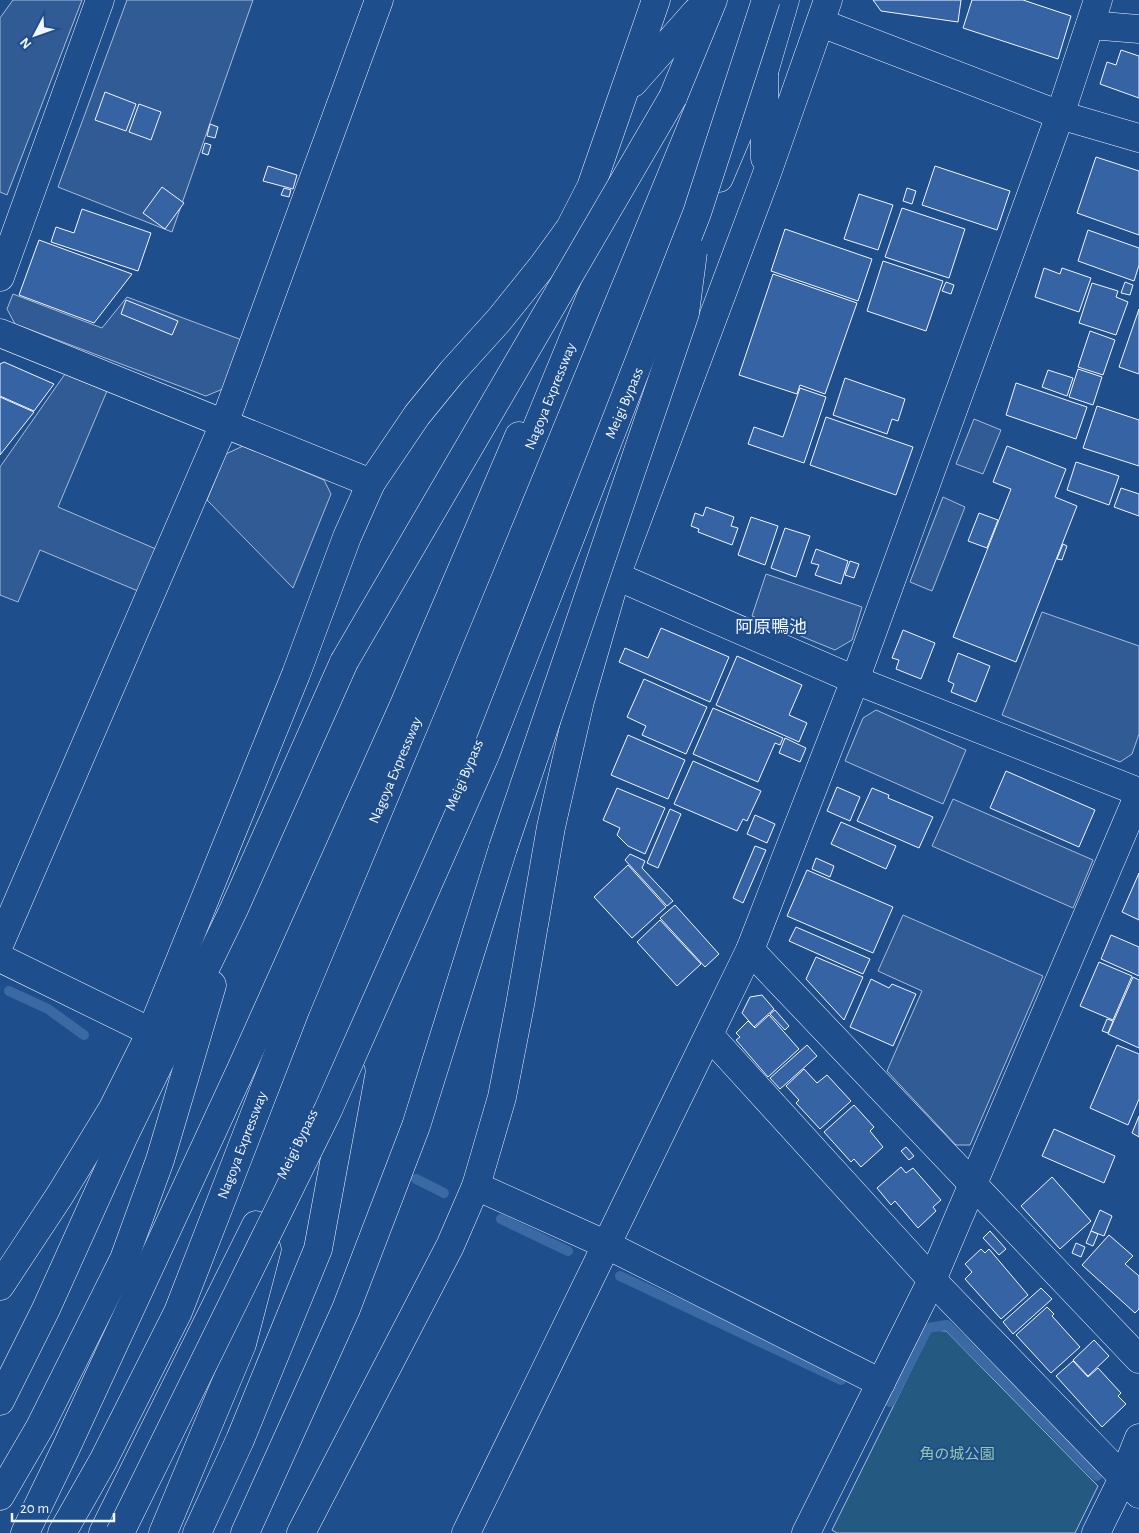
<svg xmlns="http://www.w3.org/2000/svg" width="1139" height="1533" font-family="'Alegreya Sans','Noto Sans JP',sans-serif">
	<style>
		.green { fill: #245a82; stroke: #a8bbd7 }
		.parking { fill: #305b95; stroke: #a8bbd7 }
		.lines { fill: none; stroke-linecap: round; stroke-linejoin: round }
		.stream { stroke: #3b69a3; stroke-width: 10 }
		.building { fill: #3563a3; stroke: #f2f6ff }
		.minor-casing { stroke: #f2f6ff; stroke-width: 29 }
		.tertiary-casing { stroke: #f2f6ff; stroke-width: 29 }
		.trunk-casing { stroke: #f2f6ff; stroke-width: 29 }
		.motorway-casing { stroke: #f2f6ff; stroke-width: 29 }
		.minor { stroke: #1f4e8c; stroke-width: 28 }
		.tertiary { stroke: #1f4e8c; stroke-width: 28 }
		.trunk { stroke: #1f4e8c; stroke-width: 28 }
		.motorway { stroke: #1f4e8c; stroke-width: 28 }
		.motorway-bridge-casing { stroke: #f2f6ff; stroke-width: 29; stroke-linecap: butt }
		.motorway-bridge { stroke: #1f4e8c; stroke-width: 28 }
		.labels { text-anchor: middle; stroke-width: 4; stroke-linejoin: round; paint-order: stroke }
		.street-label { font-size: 15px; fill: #f2f6ff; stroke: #1f4e8c }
		.park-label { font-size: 15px; fill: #97c8a6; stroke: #1f4e8c }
		.quarter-label { font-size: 18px; fill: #f2f6ff; stroke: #1f4e8c }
	</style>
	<rect width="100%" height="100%" fill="#1f4e8c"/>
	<polygon class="green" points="931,1330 946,1331 1098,1486 1075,1533 837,1533 832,1530"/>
	<g class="parking">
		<polygon points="13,0 82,0 7,195 0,192 0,18"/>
		<polygon points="127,0 253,0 172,232 58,187"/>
		<polygon points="13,294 102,328 127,297 242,340 225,388 206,396 15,324 7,309"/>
		<polygon points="65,374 107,391 58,507 156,549 138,591 40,550 18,602 0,595 0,467"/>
		<polygon points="974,419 1001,430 983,474 956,464"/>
		<polygon points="243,446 324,480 331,494 293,588 207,500 226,454"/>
		<polygon points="943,497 965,507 932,591 910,582"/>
		<polygon points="766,574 862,607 852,640 835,650 752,616"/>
		<polygon points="1042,612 1139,646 1139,734 1132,754 1120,762 1002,715"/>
		<polygon points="876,710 966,750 943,804 845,761 863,718"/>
		<polygon points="953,799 1093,860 1073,908 932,846"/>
		<polygon points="903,915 1043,976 970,1145 956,1145 887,1071 922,991 878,971"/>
	</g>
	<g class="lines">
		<g class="stream">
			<polyline points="9,991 48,1009 84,1035"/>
			<polyline points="416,1179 444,1193"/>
			<polyline points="501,1219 568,1251"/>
			<polyline points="620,1276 841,1380"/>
			<polyline points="890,1402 928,1328 947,1325 1097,1476"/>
		</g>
	</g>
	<g class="building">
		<polygon points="873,0 961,0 958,22 881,11"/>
		<polygon points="972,0 1023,0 1071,16 1058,59 963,28"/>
		<polygon points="1121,50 1139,56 1139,98 1100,84 1107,62 1116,65"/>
		<polygon points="105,92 136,104 126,131 95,120"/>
		<polygon points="139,104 161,112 151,140 129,132"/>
		<polygon points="210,124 218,127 215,138 207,136"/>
		<polygon points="205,143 211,145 208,155 202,153"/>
		<polygon points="1096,157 1139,171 1139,235 1077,213"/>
		<polygon points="268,166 297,175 293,189 263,181"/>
		<polygon points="935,166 1010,191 997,230 922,205"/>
		<polygon points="162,187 184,203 165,229 143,213"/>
		<polygon points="284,188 291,190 289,197 281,195"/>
		<polygon points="907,188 916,191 912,204 903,201"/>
		<polygon points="859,194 893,205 878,250 844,239"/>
		<polygon points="902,208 965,229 949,278 885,257"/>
		<polygon points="82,209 151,233 138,271 51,242 56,227 74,233"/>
		<polygon points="785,229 872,259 858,301 771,271"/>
		<polygon points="1088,230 1139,248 1139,265 1134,281 1078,261"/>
		<polygon points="39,240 132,274 94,323 19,295"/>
		<polygon points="883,261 943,281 926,331 867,311"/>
		<polygon points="1044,268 1060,274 1062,268 1091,278 1079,312 1035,297"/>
		<polygon points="773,274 857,303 825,394 800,385 797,394 739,375"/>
		<polygon points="946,282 954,285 951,294 942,291"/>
		<polygon points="1125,282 1133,285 1130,295 1121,293"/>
		<polygon points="1092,283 1118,291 1116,297 1128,302 1116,335 1079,323"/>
		<polygon points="126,300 178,321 172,335 121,314"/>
		<polygon points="1139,309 1139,374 1119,367"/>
		<polygon points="1090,331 1115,340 1103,375 1078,367"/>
		<polygon points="4,362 54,384 34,411 0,396 0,364"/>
		<polygon points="1078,369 1102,377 1093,405 1069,397"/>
		<polygon points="1048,370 1073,378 1067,396 1042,387"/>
		<polygon points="845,378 905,399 898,421 892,419 887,434 833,415"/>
		<polygon points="1016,383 1087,407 1076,439 1006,415"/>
		<polygon points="800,388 826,397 804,463 748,444 754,427 783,437"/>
		<polygon points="0,397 34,412 0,455"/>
		<polygon points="1097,406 1139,420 1139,466 1083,448"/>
		<polygon points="826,417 913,447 896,495 810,465"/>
		<polygon points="1007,446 1066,469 1055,497 1077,506 1016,662 953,637 1011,489 993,482"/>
		<polygon points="1076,462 1119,476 1109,505 1067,490"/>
		<polygon points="1121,488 1139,494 1139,516 1114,507"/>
		<polygon points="706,507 734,517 731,526 738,528 732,545 698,532 699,529 691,526 695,513 703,516"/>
		<polygon points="979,513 998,520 987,548 968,541"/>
		<polygon points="751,517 778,526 765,565 738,555"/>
		<polygon points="785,528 810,536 796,577 771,568"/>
		<polygon points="1063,544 1067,546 1062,560 1057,559"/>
		<polygon points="816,549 848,561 841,584 815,575 819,565 811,563"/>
		<polygon points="850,561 859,564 854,578 845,575"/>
		<polygon points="661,628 729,657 710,702 619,662 625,648 648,658"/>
		<polygon points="903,630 935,643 921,679 896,669 899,660 892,658"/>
		<polygon points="958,653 990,666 976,702 951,692 954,684 948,681"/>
		<polygon points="737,656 802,685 789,715 807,723 799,742 716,705"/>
		<polygon points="644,679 707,707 686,754 642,735 646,726 627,717"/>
		<polygon points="713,708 783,738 780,745 775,743 758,782 693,754"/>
		<polygon points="628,735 685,760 668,799 611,775"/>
		<polygon points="785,738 806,748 800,762 779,753"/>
		<polygon points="693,761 761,791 747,821 743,819 737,831 674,804"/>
		<polygon points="1006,771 1095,810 1079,847 990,808"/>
		<polygon points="837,787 860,797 850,821 827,811"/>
		<polygon points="617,788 665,808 645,854 628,846 617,835 620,828 603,820"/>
		<polygon points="872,788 889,795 888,798 933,817 919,848 857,821"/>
		<polygon points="670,809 681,814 658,868 647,863"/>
		<polygon points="755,815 775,824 767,843 747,834"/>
		<polygon points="841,822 896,846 886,869 831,844"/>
		<polygon points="755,846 766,850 743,903 733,898"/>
		<polygon points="630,854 645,861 642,868 673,901 667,906 625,860"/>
		<polygon points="816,858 834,866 830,877 812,869"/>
		<polygon points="628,865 666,907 632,938 594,897"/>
		<polygon points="807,870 893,907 873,953 787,916"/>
		<polygon points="1139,873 1139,920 1122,912"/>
		<polygon points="675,905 719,954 705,967 660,918"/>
		<polygon points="660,920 701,964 677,986 637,942"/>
		<polygon points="796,927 870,959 863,974 789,941"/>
		<polygon points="1111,935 1139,947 1139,976 1101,959"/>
		<polygon points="816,957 863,977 844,1020 806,979"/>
		<polygon points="1099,962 1132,976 1113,1020 1080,1006"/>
		<polygon points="1133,977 1139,980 1139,1048 1108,1034"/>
		<polygon points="871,979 889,988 892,984 916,994 893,1046 850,1027"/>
		<polygon points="762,995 774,1009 754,1027 742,1013 750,997"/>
		<polygon points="775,1010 789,1026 785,1030 770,1014"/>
		<polygon points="769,1015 799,1049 768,1077 736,1040 740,1037 736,1033 748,1021 755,1028"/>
		<polygon points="1107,1019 1113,1021 1108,1033 1102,1031"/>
		<polygon points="807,1045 817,1056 780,1089 770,1078"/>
		<polygon points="1117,1045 1139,1054 1139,1099 1128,1125 1090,1108"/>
		<polygon points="804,1069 817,1083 827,1075 851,1101 820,1129 796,1103 799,1100 786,1086"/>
		<polygon points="854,1105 874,1127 870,1131 883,1147 861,1167 854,1159 851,1162 824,1132"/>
		<polygon points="1139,1116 1139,1137 1132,1133"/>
		<polygon points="1054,1129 1115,1156 1104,1183 1042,1156"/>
		<polygon points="906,1147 914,1156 909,1160 901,1151"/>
		<polygon points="901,1167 906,1173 913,1168 941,1200 933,1207 936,1211 918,1228 895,1201 891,1205 877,1188"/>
		<polygon points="1052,1177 1091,1221 1060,1249 1021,1206"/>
		<polygon points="1100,1210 1112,1216 1104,1236 1091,1231"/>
		<polygon points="990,1231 1006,1249 999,1255 983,1238"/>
		<polygon points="1091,1231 1098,1234 1093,1246 1086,1243"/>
		<polygon points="1109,1235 1133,1256 1125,1264 1139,1276 1139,1309 1135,1313 1082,1265"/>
		<polygon points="1076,1243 1085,1247 1081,1257 1072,1253"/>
		<polygon points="981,1249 985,1253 989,1249 1028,1295 1001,1319 965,1279 972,1272 965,1264"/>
		<polygon points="1041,1288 1052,1299 1013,1334 1003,1322"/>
		<polygon points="1047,1307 1054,1314 1052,1316 1080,1347 1051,1373 1016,1335"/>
		<polygon points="1094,1340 1109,1356 1088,1376 1073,1360"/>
		<polygon points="1073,1361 1088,1377 1098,1368 1121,1393 1118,1396 1126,1404 1102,1427 1056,1376"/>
	</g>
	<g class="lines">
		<g class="minor-casing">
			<g id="minor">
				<polyline points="1090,25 1139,29"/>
				<polyline points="764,72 765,158"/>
				<polyline points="633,83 696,12"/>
				<polyline points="0,277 100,0"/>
				<polyline points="0,333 371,483"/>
				<polyline points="616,576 855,680 1139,792"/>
				<polyline points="0,943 224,424 379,0"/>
				<polyline points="750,950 1139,1359"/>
				<polyline points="0,958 151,1032"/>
				<polyline points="709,1035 932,1280 1139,1494"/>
				<polyline points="476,1186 607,1245 881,1383"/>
				<polyline points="0,1286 60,1195 113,1108 151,1032 296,674 347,537 371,483 417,415 452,372 499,320 544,264 570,228 591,187 656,0"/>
				<polyline points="301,1533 450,1246 476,1186 502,1097 520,1005 551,827 580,701 616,576 766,176 828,0"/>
				<polyline points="466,1533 750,950 855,680 1060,115 1098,0"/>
				<polyline points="806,1533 932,1280 1139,794"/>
				<polyline points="1096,1533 1123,1478 1139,1438"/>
			</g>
		</g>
		<g class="tertiary-casing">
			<polyline id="tertiary" points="821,23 1060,115 1139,138"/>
		</g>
		<g class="trunk-casing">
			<g id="trunk">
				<polyline points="719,178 764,72 785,0"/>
				<polyline points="25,1533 66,1448 242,1067 404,705 519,436"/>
				<polyline points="103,1533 256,1225"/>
				<polyline points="197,1533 240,1440 318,1249 351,1071"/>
			</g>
		</g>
		<g class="motorway-casing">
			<g id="motorway">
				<polyline points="0,1401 46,1309 123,1138 234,909 344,662"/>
				<polyline points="0,1496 40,1427 124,1259 160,1160 212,985"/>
				<polyline points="62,1533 103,1461 178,1312 296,1008 425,699 713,0"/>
				<polyline points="163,1533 242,1344 267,1249"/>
				<polyline points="245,1533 346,1309 416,1126 503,848"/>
			</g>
		</g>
		<use href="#minor" class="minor"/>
		<use href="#tertiary" class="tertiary"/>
		<use href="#trunk" class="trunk"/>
		<use href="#motorway" class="motorway"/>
		<g class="motorway-bridge-casing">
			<g id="motorway-bridge">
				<polyline points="344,662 673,97"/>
				<polyline points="503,848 685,313 693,252"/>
				<polyline points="120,1533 328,1110 486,753 697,213 766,0"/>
			</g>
		</g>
		<use href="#motorway-bridge" class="motorway-bridge"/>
	</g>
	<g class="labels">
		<g class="street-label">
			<text transform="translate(550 396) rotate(-68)" y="5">Nagoya Expressway</text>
			<text transform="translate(624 403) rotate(-67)" y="5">Meigi Bypass</text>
			<text transform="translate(395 770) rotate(-67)" y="5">Nagoya Expressway</text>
			<text transform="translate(464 775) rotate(-67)" y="5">Meigi Bypass</text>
			<text transform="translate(297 1144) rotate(-64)" y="5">Meigi Bypass</text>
			<text transform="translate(242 1145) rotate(-69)" y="5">Nagoya Expressway</text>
		</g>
		<g class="park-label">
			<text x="957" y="1459">角の城公園</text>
		</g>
		<g class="quarter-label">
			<text x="771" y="633">阿原鴨池</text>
		</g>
	</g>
	<g transform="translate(35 35) rotate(229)" stroke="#1f4e8c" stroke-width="4" paint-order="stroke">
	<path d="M0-4L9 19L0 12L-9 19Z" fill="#f2f6ff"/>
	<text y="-8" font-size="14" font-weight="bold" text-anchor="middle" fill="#f2f6ff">N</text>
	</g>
	<path d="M12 1513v8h102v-8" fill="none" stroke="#f2f6ff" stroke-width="2.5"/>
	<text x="20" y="1513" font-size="15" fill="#f2f6ff" stroke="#1f4e8c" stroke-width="4" paint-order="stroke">20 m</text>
</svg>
